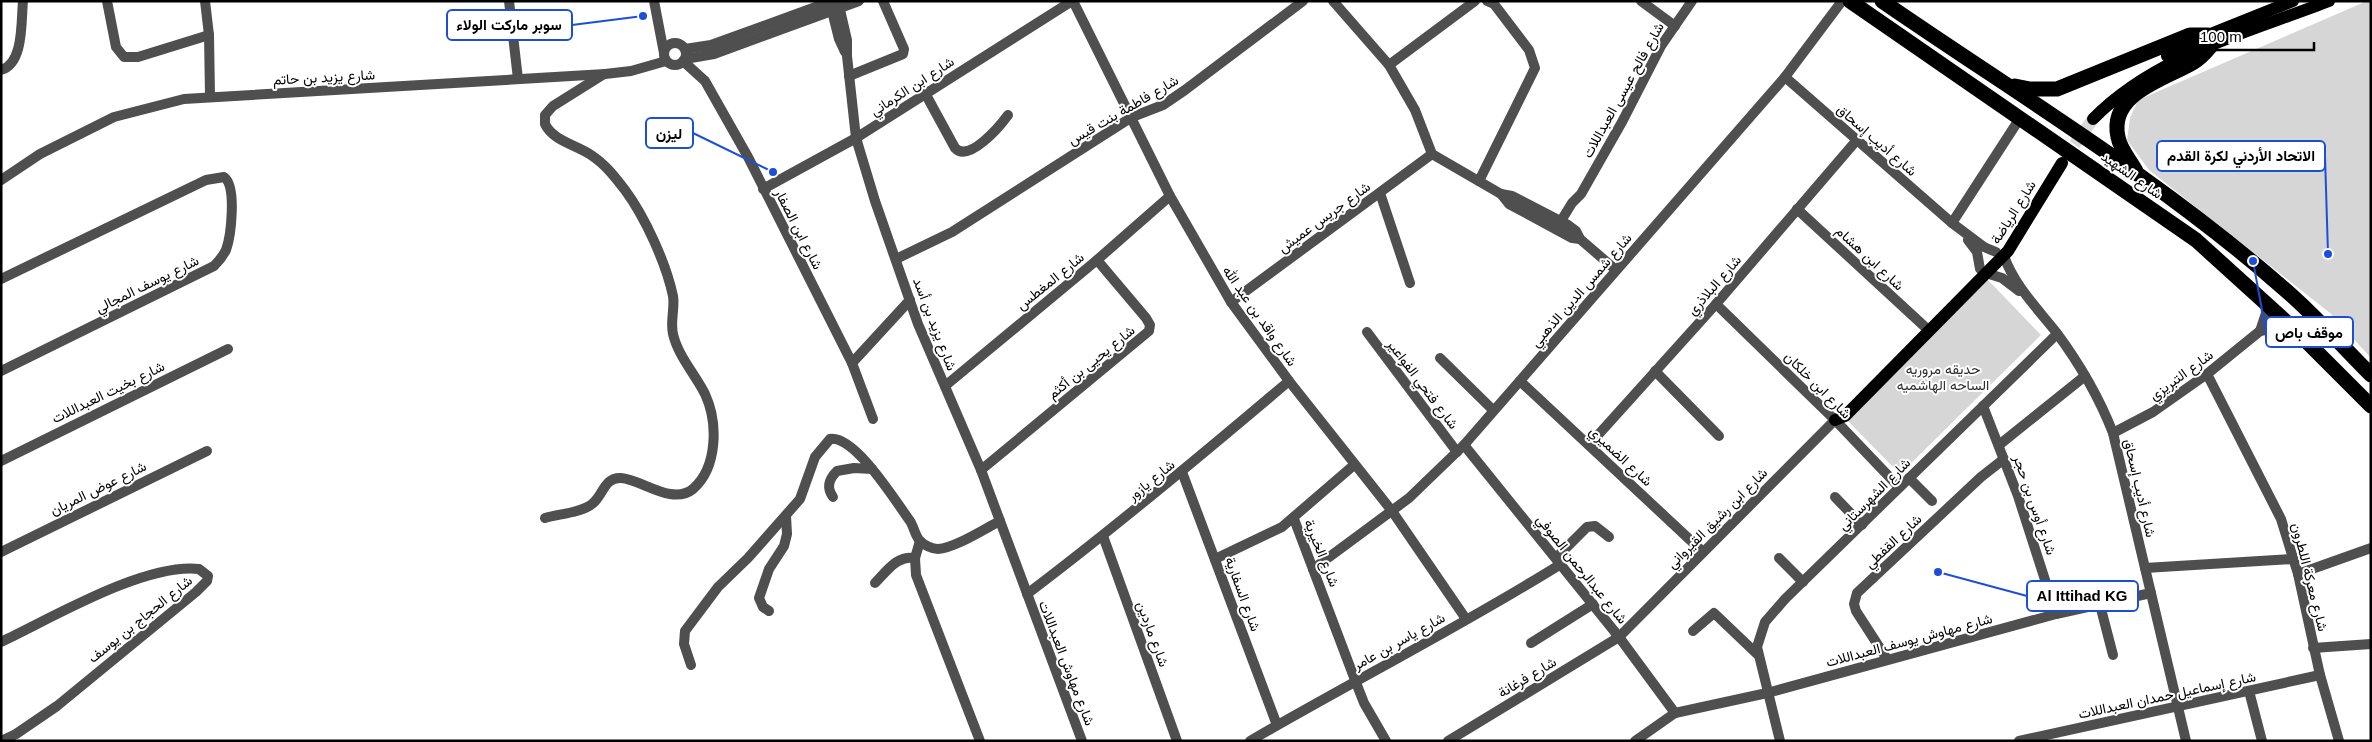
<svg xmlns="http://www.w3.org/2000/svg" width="2372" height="742" font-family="Arial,Vazirmatn,sans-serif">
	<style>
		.green { fill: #d6d6d6 }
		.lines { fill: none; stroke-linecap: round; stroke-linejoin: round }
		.major-tunnel { stroke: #d9d9d9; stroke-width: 12; stroke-dasharray: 12 6; stroke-linecap: butt }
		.minor { stroke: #4f4f4f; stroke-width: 10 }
		.major { stroke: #000; stroke-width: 12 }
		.highway { stroke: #000; stroke-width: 15 }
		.labels { text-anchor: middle; stroke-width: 4; stroke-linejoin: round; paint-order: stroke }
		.street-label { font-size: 14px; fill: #000; stroke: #fff }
		.park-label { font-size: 14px; fill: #2d2d2d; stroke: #fff }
		.leader { fill: none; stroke: #1d4ed8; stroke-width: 2 }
		.callout-dot { fill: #1d4ed8; stroke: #fff; stroke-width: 2 }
		.callout { fill: #fff; stroke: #1d4ed8; stroke-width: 2 }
		.callout-label { font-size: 15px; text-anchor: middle; font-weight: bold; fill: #000 }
	</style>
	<rect width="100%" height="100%" fill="#fff"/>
	<g class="green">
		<polygon points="2367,1 2371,1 2371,358 2330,313 2149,170 2127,140 2130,118 2138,100"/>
		<polygon points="1987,279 2041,335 1900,474 1846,419"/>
	</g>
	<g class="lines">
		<polyline class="major-tunnel" points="2064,159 2093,119"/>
		<g class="minor">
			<polyline points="107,1 116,47 124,57 138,57 209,35"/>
			<polyline points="205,1 209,35 210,96"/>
			<polyline points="509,1 518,79"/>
			<polyline points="654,1 664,53"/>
			<polyline points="838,1 847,40 847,56 856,138 875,201 918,324 981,470 1082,741"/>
			<polyline points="1073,1 1170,196 1231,302 1289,381 1392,511 1466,619"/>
			<polyline points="1333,1 1389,65 1415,110 1432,154 1501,194 1509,204 1572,238 1580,239"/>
			<polyline points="1641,1 1675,26"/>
			<polyline points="831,7 839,39 845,52"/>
			<circle cx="675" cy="54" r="11"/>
			<polyline points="685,49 711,45 832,1"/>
			<polyline points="685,59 714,54 859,1"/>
			<polyline points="683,61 705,81 748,157 852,363 873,419"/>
			<polyline points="1389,65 1475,1"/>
			<path d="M1,70C24,64 21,21 23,1"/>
			<polyline points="849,76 903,54 904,49 883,1"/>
			<polyline points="1785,77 1952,223 1984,247 1996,252"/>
			<path d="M925,93L955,148C969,163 1000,126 1008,115"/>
			<polyline points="1,180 40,154 114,117 184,99 605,74 631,71 666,61"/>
			<polyline points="1479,181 1535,68 1529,50 1494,4 1487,1"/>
			<polyline points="763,189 856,138 1072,1"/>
			<polyline points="1380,193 1410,283"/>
			<polyline points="1501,194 1512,196 1568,225 1576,231 1580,239 1616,270"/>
			<polyline points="1797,209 1924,326"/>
			<polyline points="1952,223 2020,118"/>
			<polyline points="1556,229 1572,203 1581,194 1622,122 1661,46 1692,1"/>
			<polyline points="1968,240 1977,252 1980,269"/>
			<path d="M2004,256C2014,285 2037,308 2056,332C2079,363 2099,397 2113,433L2186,741"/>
			<polyline points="896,259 952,232 1132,117 1163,105 1185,90 1303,1"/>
			<polyline points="1986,273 2002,278 2019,291"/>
			<path d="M1,279L206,180L224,177C237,186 231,236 226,250C223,256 219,261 214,266L1,371"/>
			<polyline points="1231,302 1432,154"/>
			<polyline points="1716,304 1835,420 1899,487"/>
			<polyline points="2260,331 2266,313 2265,302"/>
			<polyline points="1367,332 1457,452"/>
			<polyline points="1440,358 1493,410"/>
			<polyline points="852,363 910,300"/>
			<polyline points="1655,371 1719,436"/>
			<polyline points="2207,374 2281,519 2298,574 2320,675 2339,741"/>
			<polyline points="1520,381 1703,552"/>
			<polyline points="945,386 1097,260 1170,196"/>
			<polyline points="1983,406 2018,496 2056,614"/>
			<polyline points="2113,433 2153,412 2207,374 2260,331 2277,328 2293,328"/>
			<polyline points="1464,445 1619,637 1675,713"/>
			<polyline points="1589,445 1716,304 1856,141"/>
			<polyline points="1999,445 2085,376"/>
			<polyline points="1,461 228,349"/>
			<polyline points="981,470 1149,331 1150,325 1146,318 1097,260"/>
			<polyline points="1182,472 1277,725"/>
			<polyline points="1909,478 1932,501"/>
			<path d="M833,497C826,487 829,479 837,471L854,468L872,469"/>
			<polyline points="1835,497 1862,525"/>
			<path d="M545,518C558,514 581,513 592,504C603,496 604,477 621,478C641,479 672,506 693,489C718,467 718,422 705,394C695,374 678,356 673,334C670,321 675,309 673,296C666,263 645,217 625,190C615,177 605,164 591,155C577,145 553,141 545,124V115L553,106L604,74"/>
			<polyline points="1294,519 1355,680 1364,703 1386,741"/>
			<polyline points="1103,536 1177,741"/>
			<polyline points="920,541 915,558 916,575 980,741"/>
			<polyline points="1,552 207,451"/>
			<polyline points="1556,558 1587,527 1595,526 1609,537"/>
			<polyline points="1779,558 1803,582"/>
			<polyline points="1215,559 1282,527 1354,465"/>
			<polyline points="2145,568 2293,559"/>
			<polyline points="1313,569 1409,498 1464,445 1785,77 1842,1"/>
			<polyline points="2298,574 2371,548"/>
			<path d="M875,583C887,571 897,555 915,558"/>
			<path d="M1027,594C1117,526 1203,454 1289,381"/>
			<polyline points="2100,605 2113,655"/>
			<polyline points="769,611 763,607 759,598 769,569 784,546 787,534 786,516"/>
			<polyline points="1693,631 1714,613 1757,654"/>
			<path d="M1,642C52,618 144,563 199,569L208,576L207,581L196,592L57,706L16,734L1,741"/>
			<polyline points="1531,643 1593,604"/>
			<polyline points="2313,648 2371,644"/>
			<polyline points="1887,659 1856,611 1854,604 1857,593 1981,477 2004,459"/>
			<path d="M691,665L684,644L685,631L718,587L748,558L800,499L815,457L830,439C855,435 896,502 910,521C914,527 915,536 920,541C924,545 932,549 938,549C955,548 984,529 1000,521"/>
			<polyline points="2249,691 2262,741"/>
			<path d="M1250,741C1353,681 1460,627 1561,564"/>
			<polyline points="1448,741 1619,637 1835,420"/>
			<polyline points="1635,741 1675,713 1767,693 2056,614 2151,593"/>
			<polyline points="1780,741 1757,647 1765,622 1785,599 2057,334"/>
			<polyline points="2019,741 2320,675"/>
		</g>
		<g class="major">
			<polyline points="2167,56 2208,35 2293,1"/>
			<path d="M2093,119C2156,55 2247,33 2329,1"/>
			<polyline points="1835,420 1845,416 2008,251 2062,163"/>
		</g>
		<g class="highway">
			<polyline points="1850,1 2196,240 2293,328 2371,406"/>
			<path d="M1882,1C2017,94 2159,179 2282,287C2314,314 2342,346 2371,375"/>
			<polyline points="2015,86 2030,89 2057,89 2190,35 2208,35"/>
			<path d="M2136,171C2130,160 2120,149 2118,137C2108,93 2166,79 2194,62C2201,58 2206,52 2211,46"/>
		</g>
	</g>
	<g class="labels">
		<g class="street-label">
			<text transform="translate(324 77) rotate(-3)" y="5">شارع يزيد بن حاتم</text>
			<text transform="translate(912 86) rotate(-33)" y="5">شارع ابن الكرماني</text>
			<text transform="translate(1623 90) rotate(-61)" y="5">شارع فالح عيسى العبداللات</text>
			<text transform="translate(1123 110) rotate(-30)" y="5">شارع فاطمة بنت قيس</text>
			<text transform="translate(1877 140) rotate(41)" y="5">شارع أديب إسحاق</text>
			<text transform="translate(2132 175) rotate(35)" y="5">شارع الشهيد</text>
			<text transform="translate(2013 212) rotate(-58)" y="5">شارع الرياضة</text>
			<text transform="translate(1324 217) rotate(-36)" y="5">شارع جريس عميش</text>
			<text transform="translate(799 229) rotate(63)" y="5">شارع ابن الصفار</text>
			<text transform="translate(1870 258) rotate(43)" y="5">شارع ابن هشام</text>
			<text transform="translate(1050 281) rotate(-39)" y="5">شارع المغطس</text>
			<text transform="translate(147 284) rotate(-26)" y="5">شارع يوسف المجالي</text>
			<text transform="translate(1714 285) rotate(-49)" y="5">شارع البلاذري</text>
			<text transform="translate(1581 290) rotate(-49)" y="5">شارع شمس الدين الذهبي</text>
			<text transform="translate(1260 316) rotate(55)" y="5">شارع واقد بن عبد الله</text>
			<text transform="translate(935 324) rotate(69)" y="5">شارع يزيد بن أسد</text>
			<text transform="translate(1091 362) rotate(-39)" y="5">شارع يحيى بن أكثم</text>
			<text transform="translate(2181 375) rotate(-36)" y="5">شارع التبريزي</text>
			<text transform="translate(1423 384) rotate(53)" y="5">شارع فتحي الفواعير</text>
			<text transform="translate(1818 385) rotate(45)" y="5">شارع ابن خلكان</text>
			<text transform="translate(108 392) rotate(-26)" y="5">شارع بخيت العبداللات</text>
			<text transform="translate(1621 456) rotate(43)" y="5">شارع الضميري</text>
			<text transform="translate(1151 480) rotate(-39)" y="5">شارع يازور</text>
			<text transform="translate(98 488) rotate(-26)" y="5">شارع عوض المريان</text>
			<text transform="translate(2140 488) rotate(77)" y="5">شارع أديب إسحاق</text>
			<text transform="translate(1874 494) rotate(-45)" y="5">شارع الشهرستاني</text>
			<text transform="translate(2035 505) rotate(71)" y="5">شارع أوس بن حجر</text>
			<text transform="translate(1717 518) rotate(-45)" y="5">شارع ابن رشيق القيرواني</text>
			<text transform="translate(1893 541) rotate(-43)" y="5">شارع القفطي</text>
			<text transform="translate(1322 553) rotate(68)" y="5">شارع الخيرية</text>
			<text transform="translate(1582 569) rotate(51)" y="5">شارع عبدالرحمن الصوفي</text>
			<text transform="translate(2310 577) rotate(76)" y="5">شارع معركة اللطرون</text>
			<text transform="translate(1243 594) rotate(70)" y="5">شارع السفارية</text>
			<text transform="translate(140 619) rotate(-39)" y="5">شارع الحجاج بن يوسف</text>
			<text transform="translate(1153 634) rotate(70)" y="5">شارع ماردين</text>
			<text transform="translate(1909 640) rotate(-15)" y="5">شارع مهاوش يوسف العبداللات</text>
			<text transform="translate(1399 641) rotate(-29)" y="5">شارع ياسر بن عامر</text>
			<text transform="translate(1067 663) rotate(69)" y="5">شارع مهاوش العبداللات</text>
			<text transform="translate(1527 677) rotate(-31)" y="5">شارع فرغانة</text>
			<text transform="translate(2167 695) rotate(-12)" y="5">شارع إسماعيل حمدان العبداللات</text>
		</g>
		<g class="park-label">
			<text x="1943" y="374">حديقه مروريه<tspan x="1943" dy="16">الساحه الهاشميه</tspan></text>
		</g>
	</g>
	<path class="leader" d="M643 16L572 25M773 172L693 133M2328 254L2325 156M2253 261L2266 332M1938 572L2027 596"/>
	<g class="callout-dot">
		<circle cx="643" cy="16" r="5"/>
		<circle cx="773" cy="172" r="5"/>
		<circle cx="2328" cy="254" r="5"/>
		<circle cx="2253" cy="261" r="5"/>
		<circle cx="1938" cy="572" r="5"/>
	</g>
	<g class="callout">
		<rect x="447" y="10" width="125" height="30" rx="5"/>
		<rect x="646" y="118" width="47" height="30" rx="5"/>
		<rect x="2157" y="141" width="168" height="30" rx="5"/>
		<rect x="2266" y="317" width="87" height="30" rx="5"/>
		<rect x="2027" y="581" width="111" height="30" rx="5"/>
	</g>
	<g class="callout-label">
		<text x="509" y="30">سوبر ماركت الولاء</text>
		<text x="669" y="139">ليزن</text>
		<text x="2241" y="161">الاتحاد الأردني لكرة القدم</text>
		<text x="2309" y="338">موقف باص</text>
		<text x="2082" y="601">Al Ittihad KG</text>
	</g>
	<rect width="2372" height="742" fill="none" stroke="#000000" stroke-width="5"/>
	<path d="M2192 42v8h122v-8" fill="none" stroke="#000000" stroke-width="2.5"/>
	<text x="2200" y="42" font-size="15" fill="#000000" stroke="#ffffff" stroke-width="4" paint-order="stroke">100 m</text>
</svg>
